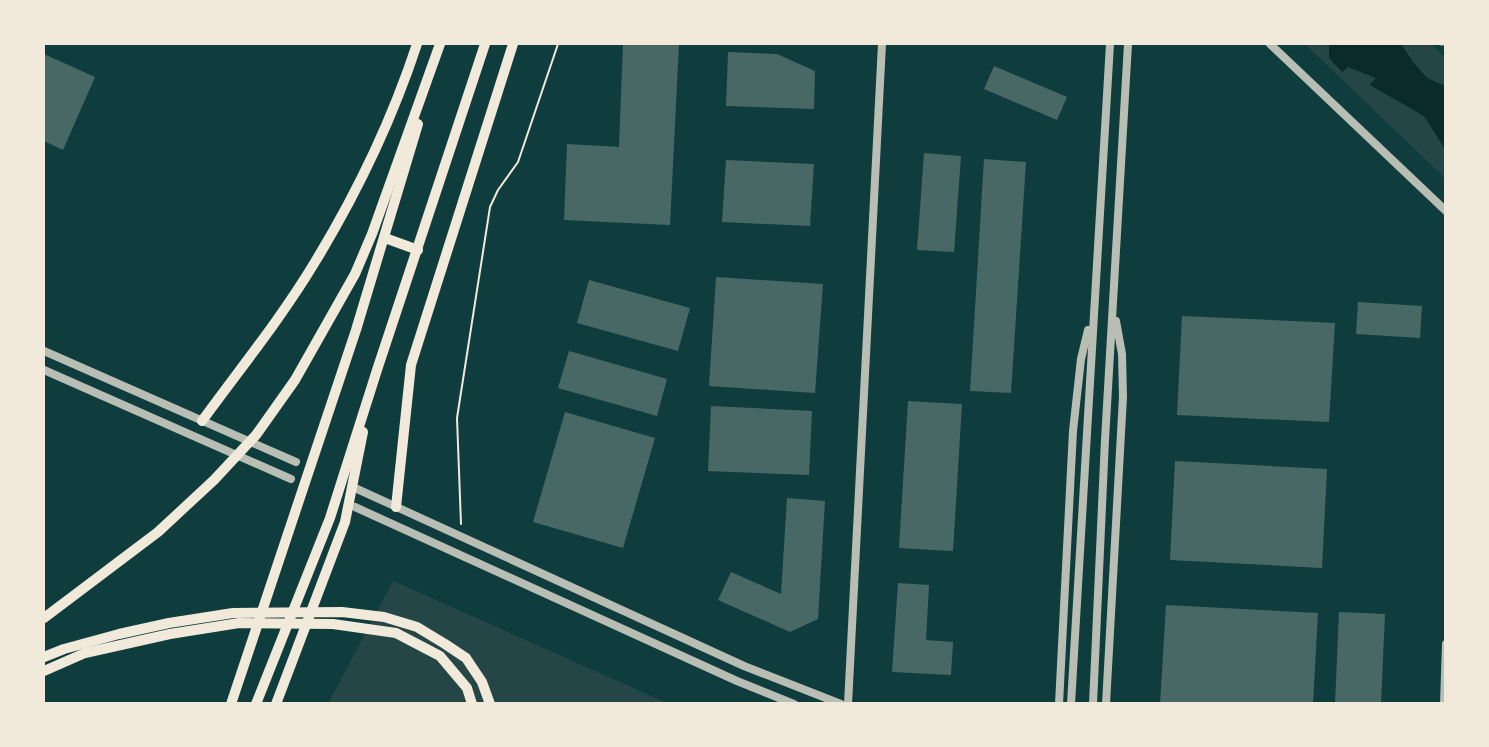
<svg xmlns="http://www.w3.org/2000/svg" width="1489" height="747" font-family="'Nunito Sans',sans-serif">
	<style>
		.green { fill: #244646 }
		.water { fill: #0a2a2b }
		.building { fill: #486865 }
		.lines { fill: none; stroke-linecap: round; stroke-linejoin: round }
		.path { stroke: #f1e9da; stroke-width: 2 }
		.service { stroke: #b8beb3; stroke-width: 3 }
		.tertiary { stroke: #b8beb3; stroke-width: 8 }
		.primary { stroke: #f1e9da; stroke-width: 10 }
		.trunk { stroke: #f1e9da; stroke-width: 10 }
	</style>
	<rect width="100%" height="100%" fill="#0f3d3e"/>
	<g class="green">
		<polygon points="1305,44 1329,44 1329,58 1342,72 1348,67 1376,78 1371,85 1424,116 1445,149 1445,178"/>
		<polygon points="1401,44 1431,44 1445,58 1445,86 1427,78 1413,62"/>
		<polygon points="393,581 667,703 328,704"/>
	</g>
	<polygon class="water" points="1329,44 1401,44 1413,62 1427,78 1445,86 1445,149 1424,116 1370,85 1376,78 1348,67 1342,72 1329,58"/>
	<g class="building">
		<polygon points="623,44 679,44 670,225 564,220 567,144 619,147"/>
		<polygon points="728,52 777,54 815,71 814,109 726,106"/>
		<polygon points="44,54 95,77 63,150 44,141"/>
		<polygon points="994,66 1067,97 1057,120 984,89"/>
		<polygon points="924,153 961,156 954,252 917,250"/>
		<polygon points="984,159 1026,162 1011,393 970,391"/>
		<polygon points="726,160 814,164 810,226 722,222"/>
		<polygon points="716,277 823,284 815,393 709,386"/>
		<polygon points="589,280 690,308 678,351 577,323"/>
		<polygon points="1358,302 1422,306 1420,338 1356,334"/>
		<polygon points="1182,316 1335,323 1329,422 1177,415"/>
		<polygon points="569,351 667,379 657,416 558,388"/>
		<polygon points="908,401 962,404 953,551 899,548"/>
		<polygon points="711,406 812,411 809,475 708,471"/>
		<polygon points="565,412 655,438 623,548 533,522"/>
		<polygon points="1175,461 1327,469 1322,568 1170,560"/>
		<polygon points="787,498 825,501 818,619 790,632 718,600 731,572 781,594"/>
		<polygon points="898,583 929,585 926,640 953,642 951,675 892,672"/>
		<polygon points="1166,605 1318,613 1313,704 1160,704"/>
		<polygon points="1339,612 1385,614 1381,704 1335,704"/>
	</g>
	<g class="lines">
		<polyline class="path" points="461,524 457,418 490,207 498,190 518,162 558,44"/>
		<polyline class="service" points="1441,44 1443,44"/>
		<g class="tertiary">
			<polyline points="1270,44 1446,211"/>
			<polyline points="44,351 296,462"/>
			<polyline points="44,370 291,479"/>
			<polyline points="355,488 744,666 841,704"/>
			<polyline points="355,507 737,681 794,704"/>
			<polyline points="848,704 882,44"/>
			<polyline points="1059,704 1073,431 1081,359 1088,330"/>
			<polyline points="1071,704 1110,44"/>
			<polyline points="1093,704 1105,440 1128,44"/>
			<polyline points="1106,704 1123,397 1122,354 1116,321"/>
			<polyline points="1444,704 1446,644"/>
		</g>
		<g class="primary">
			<path d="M202,421C240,369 282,317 315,262C357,193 392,120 417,44"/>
			<polyline points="396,507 411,365 513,44"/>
		</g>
		<g class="trunk">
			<polyline points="385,238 418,250"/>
			<polyline points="44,618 158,532 214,480 256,435 295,380 355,274 372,234 440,44"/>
			<polyline points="44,657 64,649 119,634 169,623 233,613 342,612 384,617 417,627 445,644 466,658 482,682 490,704"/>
			<polyline points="44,671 85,653 170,634 239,623 333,624 396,633 440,656 467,688 472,704"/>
			<polyline points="231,704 356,330 418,124"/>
			<polyline points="256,704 330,518 377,370 485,44"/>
			<polyline points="276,704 345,522 363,432"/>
		</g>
	</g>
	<rect width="1489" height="747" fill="none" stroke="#f1e9da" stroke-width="90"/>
</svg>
